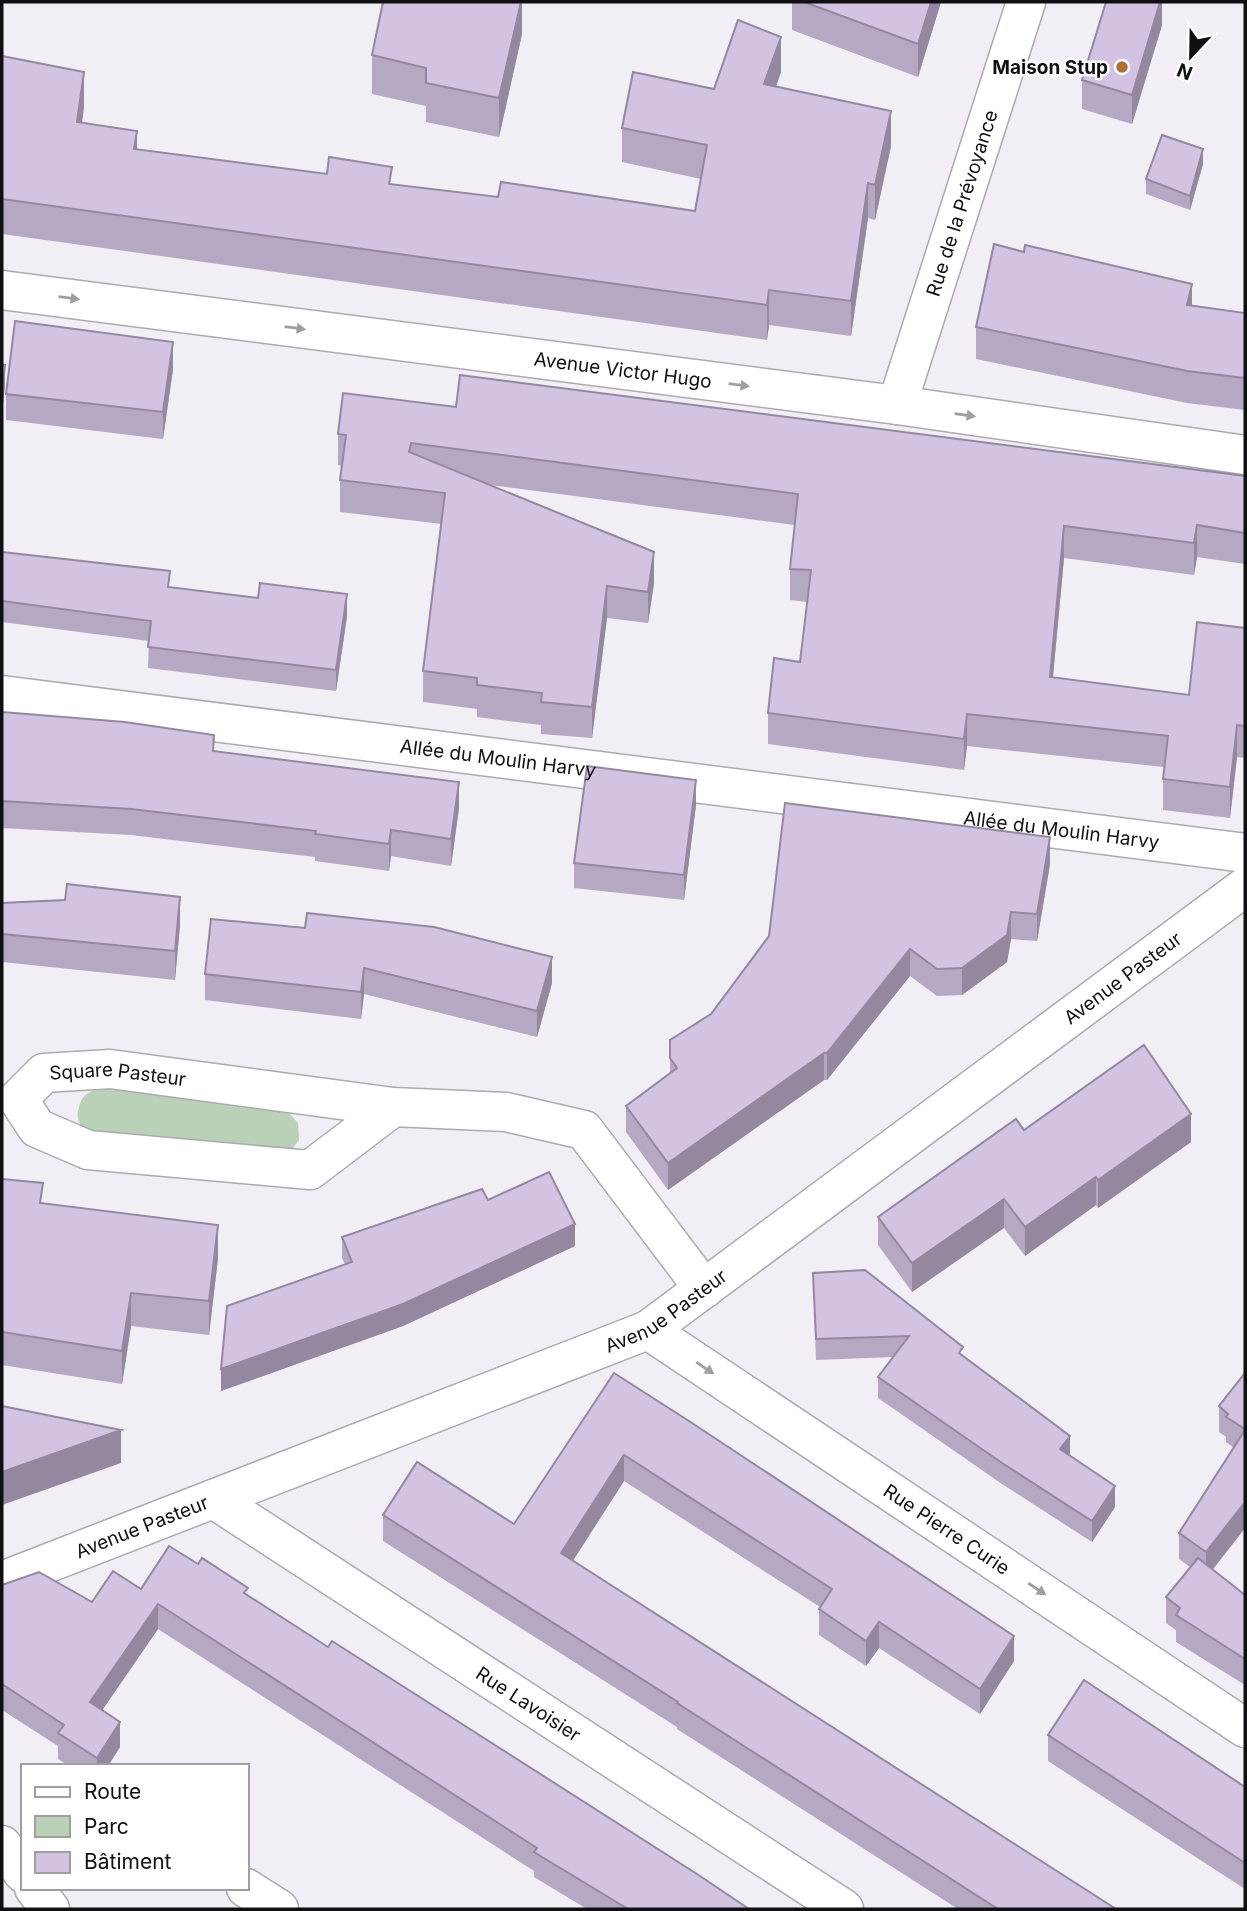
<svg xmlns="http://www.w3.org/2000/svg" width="1247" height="1911" font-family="Inter,sans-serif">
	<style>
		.green { fill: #b8d1b7 }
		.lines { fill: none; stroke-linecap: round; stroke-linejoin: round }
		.minor-casing { stroke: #aca9b0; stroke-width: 41 }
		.minor { stroke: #fff; stroke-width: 38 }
		.wall { fill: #b5a8c3 }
		.shaded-wall { fill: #93889f }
		.building { fill: #d2c3e3; stroke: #93889f; stroke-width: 2 }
		.oneway { fill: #9f9fa0 }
		.poi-dot { fill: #ae6e37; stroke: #fff; stroke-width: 2.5 }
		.labels { text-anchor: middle; stroke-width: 5; stroke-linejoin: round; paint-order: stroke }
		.poi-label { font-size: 19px; font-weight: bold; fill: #100f12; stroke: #fff; text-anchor: end }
		.street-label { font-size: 19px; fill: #100f12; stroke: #fff }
	</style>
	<rect width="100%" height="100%" fill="#f1eef5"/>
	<path class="green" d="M109,1088L279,1110L288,1112L298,1123L299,1140L289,1153L99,1137C93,1134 84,1130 80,1124C77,1119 77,1113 79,1108C82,1091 94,1090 109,1088Z"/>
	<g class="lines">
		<g class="minor-casing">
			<g id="minor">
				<path id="s1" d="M2,290L897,405L1245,455"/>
				<path id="s2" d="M897,405L1026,2"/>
				<path id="s3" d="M2,695L1245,853"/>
				<path id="s4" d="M393,1107L310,1170L88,1150L37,1128L18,1099L44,1073L110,1069L393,1107L506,1112L584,1130L704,1289"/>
				<path id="s5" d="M648,1330L1245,1728"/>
				<path id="s6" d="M215,1500L844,1909"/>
				<path id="s7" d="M2,1581L648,1330L1245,887"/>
				<polyline points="2,1845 23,1873"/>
				<polyline points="34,1888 50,1909"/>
				<polyline points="246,1888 279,1909"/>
			</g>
		</g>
		<use href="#minor" class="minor"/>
	</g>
	<g class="wall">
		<polygon points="522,2 522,34 499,137 426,122 426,106 372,94 372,55"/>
		<polygon points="792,2 941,2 918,77 792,30"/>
		<polygon points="1162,2 1162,25 1132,124 1082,109 1082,80"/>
		<polygon points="2,56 84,107 82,123 137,149 392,184 498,197 695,211 701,179 622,162 622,128 714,89 781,72 776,87 891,146 875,220 868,218 851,336 769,325 767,340 2,234"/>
		<polygon points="1203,164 1190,210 1146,194 1146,179"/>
		<polygon points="1192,306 1245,313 1245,410 1187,403 976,359 976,327"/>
		<polygon points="173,369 163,439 6,420 6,394"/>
		<polygon points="456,407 1245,476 1245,564 1197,557 1194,575 1064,558 1053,677 1189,695 1245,628 1245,758 1237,757 1230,818 1163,810 1163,779 1164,767 967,746 964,770 768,744 768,713 800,662 807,602 790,600 790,569 795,525 490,485 654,583 648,623 607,618 592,738 541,734 541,725 477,717 477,709 423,702 423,671 442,524 340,512 340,480 342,466 338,465 338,434"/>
		<polygon points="2,552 170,587 347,616 336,691 148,668 149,641 2,622"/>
		<polygon points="2,712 214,751 459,808 451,866 391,856 389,871 315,861 315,857 131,835 2,828"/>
		<polygon points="696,805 684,900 574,888 574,863"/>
		<polygon points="1050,864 1037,941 1011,939 1007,962 962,995 937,996 910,976 827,1080 824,1080 668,1190 626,1132 626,1106 670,1073 670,1040"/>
		<polygon points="2,903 180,925 175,980 2,962"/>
		<polygon points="211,919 552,983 537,1037 364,994 361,1019 205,1000 205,974"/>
		<polygon points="1024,1130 1191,1142 1098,1208 1096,1205 1025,1256 1004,1228 912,1292 878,1245 878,1217"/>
		<polygon points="2,1179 43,1203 218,1258 209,1335 131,1326 122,1384 2,1365"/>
		<polygon points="488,1200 575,1246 403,1326 221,1391 345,1264 342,1258 342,1237"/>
		<polygon points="813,1273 963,1356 1070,1456 1115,1507 1092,1542 1002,1484 878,1398 878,1377 893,1357 816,1360"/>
		<polygon points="614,1373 1014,1661 980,1714 879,1648 866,1666 819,1635 819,1609 820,1607 624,1481 573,1561 1116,1909 958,1909 677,1729 677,1727 383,1541 383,1515 514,1524"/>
		<polygon points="1245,1373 1245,1528 1213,1569 1245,1595 1245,1685 1176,1642 1176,1630 1166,1623 1166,1597 1190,1567 1179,1559 1179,1533 1234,1448 1226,1442 1226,1437 1219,1432 1219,1406"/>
		<polygon points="2,1585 92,1602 141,1589 248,1596 328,1647 749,1909 587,1909 534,1877 534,1871 158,1629 102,1710 120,1747 108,1766 69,1766 58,1759 58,1746 2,1710"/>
		<polygon points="1048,1735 1245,1787 1245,1889 1048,1761"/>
	</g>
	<g class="shaded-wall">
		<polygon points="521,2 522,2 522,34 499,137 499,98"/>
		<polygon points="931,2 941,2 918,77 918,44"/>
		<polygon points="1160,2 1162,2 1162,25 1132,124 1132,95"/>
		<polygon points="781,37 781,72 764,119 764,84"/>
		<polygon points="84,72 84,107 77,157 77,122"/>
		<polygon points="891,111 891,146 875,220 875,185"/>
		<polygon points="137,131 137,165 134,149"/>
		<polygon points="1203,149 1203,164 1190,210 1190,196"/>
		<polygon points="868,183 868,218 851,336 851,301"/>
		<polygon points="1192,284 1192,315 1187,305"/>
		<polygon points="769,290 769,325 767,340 767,305"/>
		<polygon points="173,342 173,369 163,439 163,412"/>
		<polygon points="5,365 5,386 2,414 2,393"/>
		<polygon points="1197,525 1197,557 1194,575 1194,543"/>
		<polygon points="1064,526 1064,558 1050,708 1050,677"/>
		<polygon points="654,552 654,583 648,623 648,592"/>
		<polygon points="607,586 607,618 592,738 592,707"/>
		<polygon points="347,594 347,616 336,691 336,670"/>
		<polygon points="967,714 967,746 964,770 964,739"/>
		<polygon points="1237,725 1237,757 1230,818 1230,787"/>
		<polygon points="696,780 696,805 684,900 684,875"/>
		<polygon points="459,782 459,808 451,866 451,839"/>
		<polygon points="391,830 391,856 389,871 389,844"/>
		<polygon points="1050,837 1050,864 1037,941 1037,914"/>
		<polygon points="180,897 180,925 175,980 175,951"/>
		<polygon points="1011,912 1011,939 1007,962 962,995 962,968"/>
		<polygon points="910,949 910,976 827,1080 827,1053"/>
		<polygon points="552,957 552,983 537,1037 537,1011"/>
		<polygon points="364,968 364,994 361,1019 361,992"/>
		<polygon points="824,1053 824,1080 668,1190 668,1163"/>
		<polygon points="1191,1114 1191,1142 1098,1208 1098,1180"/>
		<polygon points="1096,1177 1096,1205 1025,1256 1025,1227"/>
		<polygon points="1004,1199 1004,1228 912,1292 912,1263"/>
		<polygon points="575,1224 575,1246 403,1326 221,1391 221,1369"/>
		<polygon points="218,1225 218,1258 209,1335 209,1301"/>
		<polygon points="131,1293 131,1326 122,1384 122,1351"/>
		<polygon points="121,1430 121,1463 2,1505 2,1472"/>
		<polygon points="1070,1436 1070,1457 1060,1449"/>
		<polygon points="624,1455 624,1481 561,1579 561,1553"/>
		<polygon points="1115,1486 1115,1507 1092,1542 1092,1521"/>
		<polygon points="1245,1502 1245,1528 1206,1578 1206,1552"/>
		<polygon points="158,1604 158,1629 90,1728 90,1702"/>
		<polygon points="879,1622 879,1648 866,1666 866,1641"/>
		<polygon points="1014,1636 1014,1661 980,1714 980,1689"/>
		<polygon points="120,1722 120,1747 108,1766 97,1766 97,1758"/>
	</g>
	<g class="building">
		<polygon points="383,2 521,2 499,98 426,83 426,68 372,55"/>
		<polygon points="804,2 931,2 918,44"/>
		<polygon points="1106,2 1160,2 1132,95 1082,80"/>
		<polygon points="738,20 781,37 764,84 891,111 875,185 868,183 851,301 769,290 767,305 2,199 2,56 84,72 77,122 137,131 134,149 327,174 329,157 392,167 389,184 498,197 501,182 695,211 707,145 622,128 633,72 714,89"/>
		<polygon points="1162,135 1203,149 1190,196 1146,179"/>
		<polygon points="994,244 1024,252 1025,245 1192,284 1187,305 1245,313 1245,378 1187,371 976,327"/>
		<polygon points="15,321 173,342 163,412 6,394"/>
		<polygon points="2,365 5,365 2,393"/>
		<polygon points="460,375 1245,476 1245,533 1197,525 1194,543 1064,526 1050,677 1189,695 1197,622 1245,628 1245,726 1237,725 1230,787 1163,779 1168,736 967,714 964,739 768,713 774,658 800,662 811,570 790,569 798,494 411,443 409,452 654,552 648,592 607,586 592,707 541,702 542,693 477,685 477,678 423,671 445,493 340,480 346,435 338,434 343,393 456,407"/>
		<polygon points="2,552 170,571 168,587 258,598 260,583 347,594 336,670 148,647 151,621 2,601"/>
		<polygon points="2,712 125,722 214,735 213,751 459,782 451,839 391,830 389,844 315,834 316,831 131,809 2,801"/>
		<polygon points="587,766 696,780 684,875 574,863"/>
		<polygon points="785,803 1050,837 1037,914 1011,912 1007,935 962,968 937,969 910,949 827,1053 824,1053 668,1163 626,1106 677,1068 670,1058 670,1040 711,1014 769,936"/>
		<polygon points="67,884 180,897 175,951 2,934 2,903 65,900"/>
		<polygon points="307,913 434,927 552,957 537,1011 364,968 361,992 205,974 211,919 305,928"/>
		<polygon points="1144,1045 1191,1114 1098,1180 1096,1177 1025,1227 1004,1199 912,1263 878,1217 1016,1119 1024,1130"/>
		<polygon points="549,1172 575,1224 403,1304 221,1369 227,1306 352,1262 342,1237 482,1189 488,1200"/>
		<polygon points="2,1179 43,1183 40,1203 218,1225 209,1301 131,1293 122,1351 2,1332"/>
		<polygon points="865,1270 963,1347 959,1353 1070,1436 1060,1449 1115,1486 1092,1521 1002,1463 878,1377 909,1336 816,1339 813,1273"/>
		<polygon points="614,1373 689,1421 1014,1636 980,1689 879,1622 866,1641 819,1609 832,1589 624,1455 561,1553 1116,1909 998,1909 677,1703 678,1702 383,1515 417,1462 514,1524"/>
		<polygon points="1245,1373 1245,1429 1226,1417 1228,1414 1219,1406"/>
		<polygon points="2,1406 121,1430 2,1472"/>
		<polygon points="1245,1430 1245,1502 1206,1552 1179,1533"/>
		<polygon points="169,1546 198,1564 202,1558 248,1588 244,1593 328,1647 332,1641 697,1874 749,1909 628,1909 534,1852 537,1848 158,1604 90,1702 120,1722 97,1758 58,1733 64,1725 2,1684 2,1585 39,1572 92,1602 113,1571 141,1589"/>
		<polygon points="1198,1558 1245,1595 1245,1659 1176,1615 1180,1608 1166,1597"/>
		<polygon points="1084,1680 1245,1787 1245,1863 1048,1735"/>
	</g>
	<defs><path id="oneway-solid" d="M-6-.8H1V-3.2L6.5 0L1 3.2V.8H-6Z" transform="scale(1.75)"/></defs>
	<g class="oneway">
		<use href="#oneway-solid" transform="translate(69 298) rotate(7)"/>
		<use href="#oneway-solid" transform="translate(295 328) rotate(7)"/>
		<use href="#oneway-solid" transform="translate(739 385) rotate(7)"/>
		<use href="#oneway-solid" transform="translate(965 415) rotate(8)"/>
		<use href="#oneway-solid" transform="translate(705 1368) rotate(34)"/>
		<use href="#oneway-solid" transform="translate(1037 1589) rotate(34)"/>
	</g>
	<circle class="poi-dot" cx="1122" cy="67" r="7"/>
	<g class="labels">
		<g class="poi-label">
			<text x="1108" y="74">Maison Stup</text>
		</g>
		<g class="street-label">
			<text dy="7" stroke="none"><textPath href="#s2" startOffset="212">Rue de la Prévoyance</textPath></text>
			<text dy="7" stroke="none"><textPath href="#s1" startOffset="626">Avenue Victor Hugo</textPath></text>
			<text dy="7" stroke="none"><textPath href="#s3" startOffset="500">Allée du Moulin Harvy</textPath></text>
			<text dy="7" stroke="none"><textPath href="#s3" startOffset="1068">Allée du Moulin Harvy</textPath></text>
			<text dy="7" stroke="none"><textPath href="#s7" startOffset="1284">Avenue Pasteur</textPath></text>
			<text dy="7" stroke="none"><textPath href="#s4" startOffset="528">Square Pasteur</textPath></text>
			<text dy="7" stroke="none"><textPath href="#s7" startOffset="718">Avenue Pasteur</textPath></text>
			<text dy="7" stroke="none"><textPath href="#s7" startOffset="150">Avenue Pasteur</textPath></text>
			<text dy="7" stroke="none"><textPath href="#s5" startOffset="359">Rue Pierre Curie</textPath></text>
			<text dy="7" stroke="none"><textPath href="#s6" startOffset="374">Rue Lavoisier</textPath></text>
		</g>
	</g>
	<rect width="1247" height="1911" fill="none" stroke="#100f12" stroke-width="7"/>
	<rect x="21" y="1764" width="228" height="126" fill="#ffffff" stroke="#9f9fa0" stroke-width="2"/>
	<rect x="35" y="1787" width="35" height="10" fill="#ffffff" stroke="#9f9fa0" stroke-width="2"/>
	<text x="84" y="1799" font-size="21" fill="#100f12">Route</text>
	<rect x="35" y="1816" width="35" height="21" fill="#b8d1b7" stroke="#9f9fa0" stroke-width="2"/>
	<text x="84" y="1834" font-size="21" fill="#100f12">Parc</text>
	<rect x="35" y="1852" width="35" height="21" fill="#d2c3e3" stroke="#9f9fa0" stroke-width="2"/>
	<text x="84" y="1869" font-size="21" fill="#100f12">Bâtiment</text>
	<g transform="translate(1191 56) rotate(202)" stroke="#ffffff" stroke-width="5" paint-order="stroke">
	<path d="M0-5L12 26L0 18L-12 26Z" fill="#100f12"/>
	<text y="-10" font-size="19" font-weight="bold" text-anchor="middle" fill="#100f12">N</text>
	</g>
</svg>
